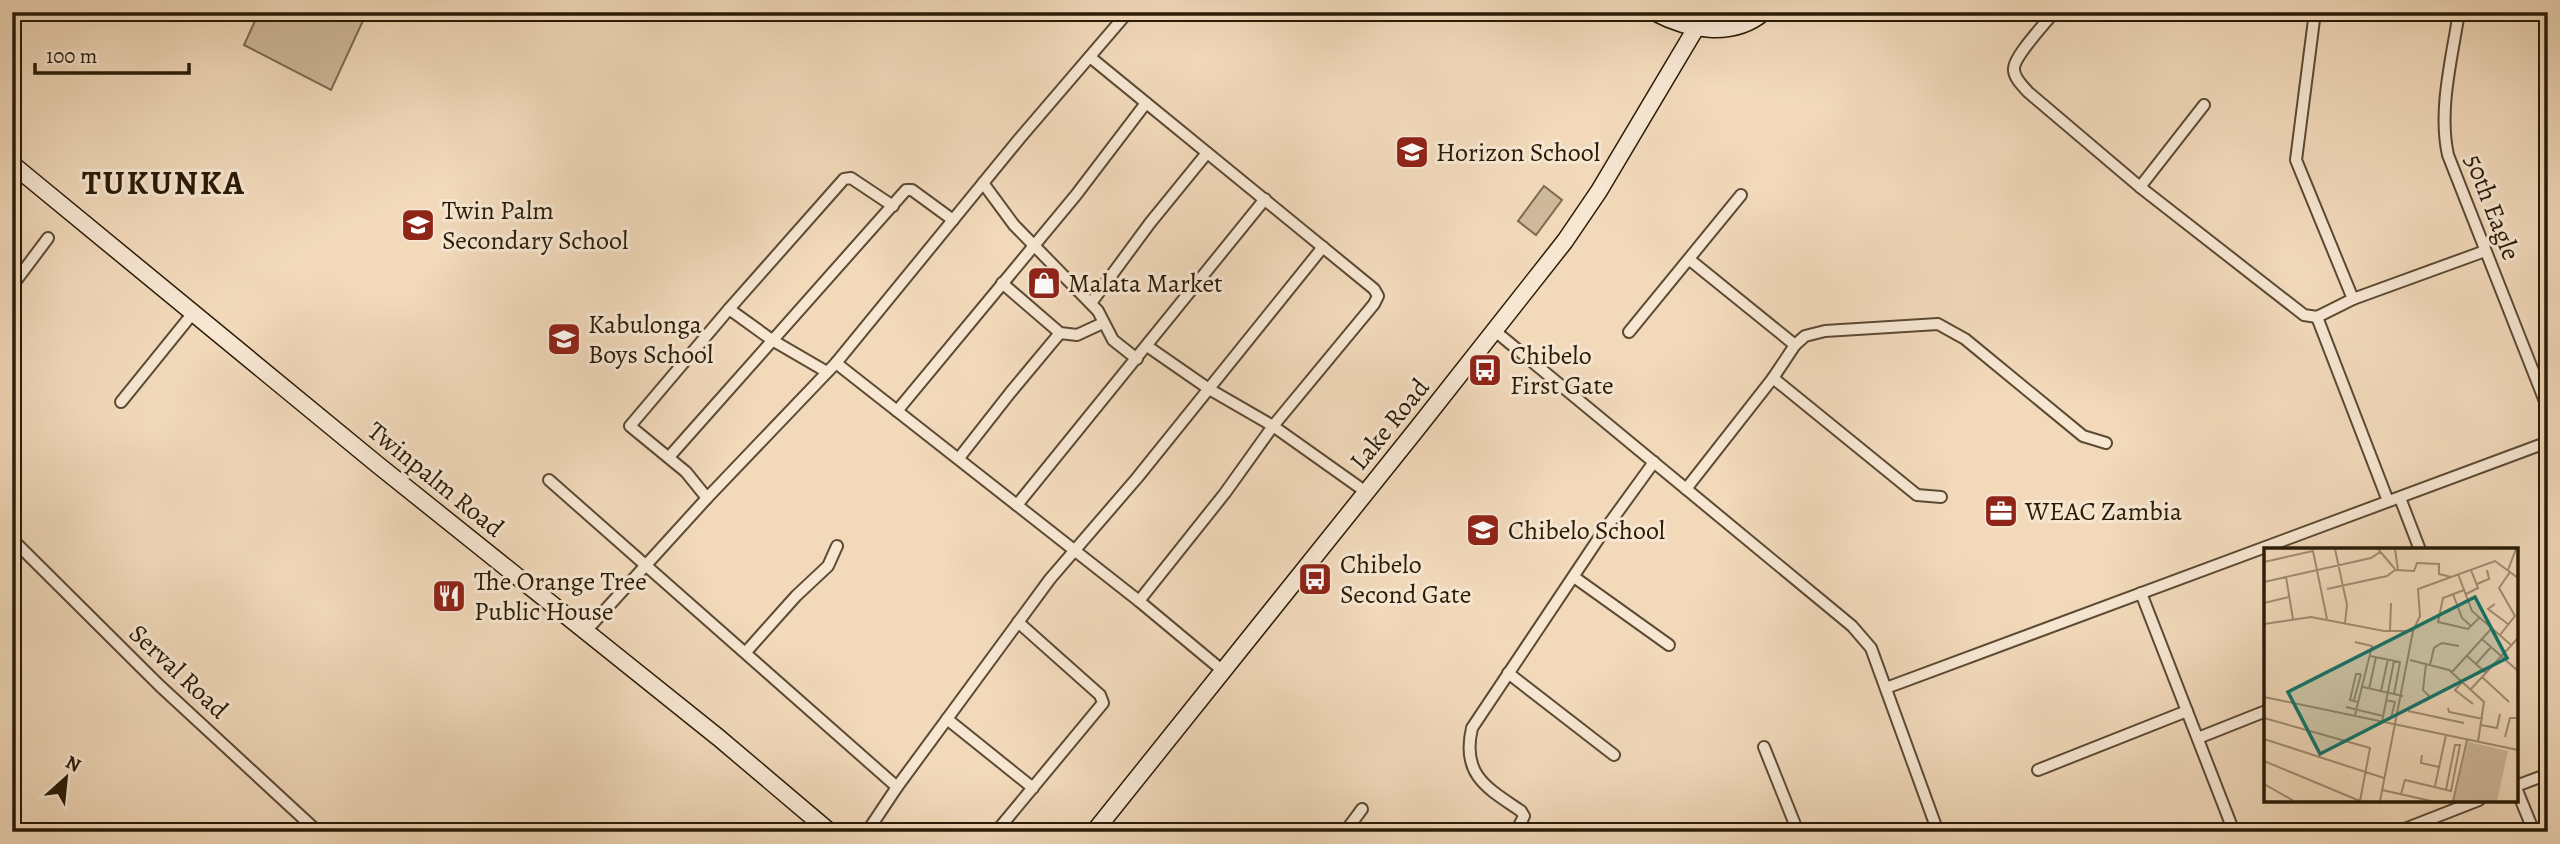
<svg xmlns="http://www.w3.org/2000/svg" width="2560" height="844" font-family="Alegreya,serif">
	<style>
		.pitch { fill: #cfb99b; stroke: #7c6a50; stroke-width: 2 }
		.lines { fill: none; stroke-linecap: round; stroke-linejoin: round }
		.street-casing { stroke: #5c4a33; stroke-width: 14 }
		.secondary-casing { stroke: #2a1b06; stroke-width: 19 }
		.street { stroke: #f6e6d2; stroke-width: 10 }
		.secondary { stroke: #f6e6d2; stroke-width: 16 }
		.labels { text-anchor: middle; stroke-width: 6; stroke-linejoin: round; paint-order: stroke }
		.poi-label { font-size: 26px; fill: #2a1b06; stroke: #f6e6d2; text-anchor: start }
		.street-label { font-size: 26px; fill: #2a1b06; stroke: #f6e6d2 }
		.district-label { font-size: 33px; font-weight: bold; letter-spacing: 2px; fill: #2a1b06; stroke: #f6e6d2 }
		.inset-road { fill: none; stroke: #a18d72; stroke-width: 2 }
		.view { fill: #0f766e; fill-opacity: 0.15; stroke: #0f766e; stroke-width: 3.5 }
		.inset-edge { fill: none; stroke: #2a1b06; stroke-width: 3.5 }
	</style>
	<rect width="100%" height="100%" fill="#f1d9ba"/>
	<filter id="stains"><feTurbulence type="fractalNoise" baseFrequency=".00286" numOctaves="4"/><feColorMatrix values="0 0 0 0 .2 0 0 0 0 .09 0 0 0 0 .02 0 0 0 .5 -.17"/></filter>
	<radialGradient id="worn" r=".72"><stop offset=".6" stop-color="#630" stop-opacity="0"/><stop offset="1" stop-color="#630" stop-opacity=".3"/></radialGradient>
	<g class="pitch">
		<polygon points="259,12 367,12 331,90 244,45"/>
		<polygon points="1544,186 1562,200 1536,235 1518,221"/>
	</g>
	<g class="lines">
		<g class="street-casing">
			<g id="street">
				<path d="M2054,12C2045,24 2015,55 2014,68C2013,77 2022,85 2028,92L2140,187L2304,315L2317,317L2353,299L2485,251"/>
				<polyline points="2315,12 2296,160 2353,299"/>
				<path d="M2459,12C2452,58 2438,110 2448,155L2548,409"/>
				<polyline points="1090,57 1374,289 1378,296 1374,304 1273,426 1225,493 1139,601"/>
				<polyline points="983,183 1014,225 1098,311 1113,340 1137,359"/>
				<polyline points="2140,187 2204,105"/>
				<polyline points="1690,260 1795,345"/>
				<polyline points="1002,283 1060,333 1077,335 1103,323"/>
				<polyline points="12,286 48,238"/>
				<polyline points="1091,303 1150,223 1207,153"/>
				<polyline points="729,309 772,340 827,372"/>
				<polyline points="2317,317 2388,501"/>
				<polyline points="1495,331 1852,626 1871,648 1938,832"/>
				<polyline points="1629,332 1741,195"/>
				<polyline points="1147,346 1209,389 1273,426 1366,492"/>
				<polyline points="836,363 1139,601 1223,671"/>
				<polyline points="1773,378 1917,495 1941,497"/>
				<polyline points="121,402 193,313"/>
				<polyline points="897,411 1076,195 1146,103"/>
				<polyline points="669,457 906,190 912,190 953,220"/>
				<polyline points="959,458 1010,393 1060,333"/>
				<polyline points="549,480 897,787"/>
				<polyline points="1686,489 1773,378 1795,345 1805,336 1825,331 1938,324 1965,339 2083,436 2106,443"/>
				<polyline points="707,498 686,472 630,426 729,309 844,179 851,178 893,206"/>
				<polyline points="2400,498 2420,550"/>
				<polyline points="1017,505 1265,199"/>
				<polyline points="12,539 160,686 318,832"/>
				<polyline points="1574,577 1669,645"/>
				<polyline points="2141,593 2234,832"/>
				<polyline points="586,631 707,498 836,363 1020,138 1128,12"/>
				<polyline points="746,652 796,596 828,566 837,546"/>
				<polyline points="1508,673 1614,755"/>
				<polyline points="1886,688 2548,442"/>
				<polyline points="947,719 1033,788"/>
				<polyline points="2198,738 2266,711"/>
				<polyline points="1764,747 1798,832"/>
				<polyline points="2038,770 2187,711"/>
				<polyline points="2516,786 2548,774"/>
				<polyline points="2516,788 2534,832"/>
				<polyline points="867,832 897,787 1050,579 1137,478 1323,247"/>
				<polyline points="996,832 1103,703 1100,695 1018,622"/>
				<polyline points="1345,832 1362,809"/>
				<path d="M1516,832L1524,816L1521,811C1487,788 1461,775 1472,728L1601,535L1654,462"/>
				<polyline points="2397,832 2479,800"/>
			</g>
		</g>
		<g class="secondary-casing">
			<g id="secondary">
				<path d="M1654,12C1688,30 1732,39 1764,12"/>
				<polyline points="12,164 378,465 719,738 830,832"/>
				<polyline points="1094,832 1416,430 1565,241 1599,191 1696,28"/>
			</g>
		</g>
		<use href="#street" class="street"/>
		<use href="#secondary" class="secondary"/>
	</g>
	<defs>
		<g id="school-square" transform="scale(1.75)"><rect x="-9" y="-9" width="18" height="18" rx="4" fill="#8f2418" stroke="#f6e6d2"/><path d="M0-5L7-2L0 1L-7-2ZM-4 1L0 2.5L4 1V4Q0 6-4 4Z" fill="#fff"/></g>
		<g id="shop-square" transform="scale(1.75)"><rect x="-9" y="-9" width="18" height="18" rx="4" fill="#8f2418" stroke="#f6e6d2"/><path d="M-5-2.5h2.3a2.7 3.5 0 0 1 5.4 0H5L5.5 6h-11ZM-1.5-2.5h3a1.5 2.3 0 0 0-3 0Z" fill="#fff"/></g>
		<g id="bus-square" transform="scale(1.75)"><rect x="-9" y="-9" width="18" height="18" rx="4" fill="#8f2418" stroke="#f6e6d2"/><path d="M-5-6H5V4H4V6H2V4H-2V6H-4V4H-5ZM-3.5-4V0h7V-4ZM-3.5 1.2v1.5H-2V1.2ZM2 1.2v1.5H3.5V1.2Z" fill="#fff"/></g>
		<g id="office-square" transform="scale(1.75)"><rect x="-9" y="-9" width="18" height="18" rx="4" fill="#8f2418" stroke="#f6e6d2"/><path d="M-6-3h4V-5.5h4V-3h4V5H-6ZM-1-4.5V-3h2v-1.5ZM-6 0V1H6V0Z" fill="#fff"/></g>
		<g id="restaurant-square" transform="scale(1.75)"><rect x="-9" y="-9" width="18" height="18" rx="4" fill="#8f2418" stroke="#f6e6d2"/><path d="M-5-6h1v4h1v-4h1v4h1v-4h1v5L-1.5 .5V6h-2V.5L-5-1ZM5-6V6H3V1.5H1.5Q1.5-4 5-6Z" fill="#fff"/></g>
	</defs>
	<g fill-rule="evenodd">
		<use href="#school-square" x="1412" y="152"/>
		<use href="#school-square" x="418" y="225"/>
		<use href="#shop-square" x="1044" y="283"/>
		<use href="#school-square" x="564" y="339"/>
		<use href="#bus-square" x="1485" y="370"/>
		<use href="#office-square" x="2001" y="511"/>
		<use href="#school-square" x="1483" y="530"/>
		<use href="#bus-square" x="1315" y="579"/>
		<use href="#restaurant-square" x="449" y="596"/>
	</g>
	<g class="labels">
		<g class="poi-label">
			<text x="1436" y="161">Horizon School</text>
			<text x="442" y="219">Twin Palm<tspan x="442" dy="30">Secondary School</tspan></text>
			<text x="1068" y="292">Malata Market</text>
			<text x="588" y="333">Kabulonga<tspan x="588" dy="30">Boys School</tspan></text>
			<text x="1510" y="364">Chibelo<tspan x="1510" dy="30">First Gate</tspan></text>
			<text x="2025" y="520">WEAC Zambia</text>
			<text x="1508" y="539">Chibelo School</text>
			<text x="1340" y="573">Chibelo<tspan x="1340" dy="30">Second Gate</tspan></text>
			<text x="474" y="590">The Orange Tree<tspan x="474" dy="30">Public House</tspan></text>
		</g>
		<g class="street-label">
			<text transform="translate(2493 207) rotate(69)" y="9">50th Eagle</text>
			<text transform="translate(1389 424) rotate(-51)" y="9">Lake Road</text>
			<text transform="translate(436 479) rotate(39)" y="9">Twinpalm Road</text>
			<text transform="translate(179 671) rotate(43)" y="9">Serval Road</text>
		</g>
		<g class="district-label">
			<text x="164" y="194">TUKUNKA</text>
		</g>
	</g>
	<g transform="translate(2264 548)">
		<rect width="254" height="254" fill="#f1d9ba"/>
		<path d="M204,194L244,203L233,253H189Z" fill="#cfb99b"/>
		<path class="inset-road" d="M71,1L83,57L81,75M114,1L131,21M131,1L134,22M0,14L49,3L63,71M131,22L150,23L153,15L175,16V26L187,29M244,22L252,1M194,26L208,63L247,97M22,29L29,71M0,34L107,10L116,4M213,36L225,31L223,22M63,41L123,28L131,22M200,42L179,50L174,74L204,81L215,70M189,46L198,70L207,78M202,46L214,40L207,22M0,55L25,49M231,56L224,61L244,76M0,76L47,69L120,83H149M126,83L127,55M149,83L156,68L154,41L231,13L254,30M236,87L251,68L235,40L246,24M218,91L254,123M106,108L136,114L130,146M203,108L222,125M146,112L185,122L220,154L214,194M162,116L159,142L166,149M212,116L227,99M166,117L170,100L178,95L195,98M188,124L227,81M218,129L245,154M198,134L191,142L209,156M99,139L139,148M105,141L112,109M207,141L254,90M117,143L124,111M0,149L254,202M90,152L97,126M122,152L131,154L127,170M94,154L86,152L92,126H97M82,159L119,168M184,160L185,164L219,171M144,163L200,175M91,167L108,98L91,94M0,170L106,200L96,253M118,174L130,113M217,177L233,180L236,166M241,189L246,170H254M0,191L120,230M158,207L157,215L175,219M0,213L96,253M0,236L30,253M171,238L182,187M118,242L167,253M137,246L141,232L187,243L196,197H191L182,242M116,253L149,83M189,253L203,192"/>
		<path class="view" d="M211,49L243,110L56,206L24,144Z"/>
		<rect width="254" height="254" class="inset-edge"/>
	</g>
	<rect width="2560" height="844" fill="none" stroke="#f1d9ba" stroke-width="42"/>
	<rect x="14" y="14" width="2532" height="816" fill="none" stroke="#2a1b06" stroke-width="3.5"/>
	<rect x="21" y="21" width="2518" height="802" fill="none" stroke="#2a1b06" stroke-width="2"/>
	<g transform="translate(66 778) rotate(27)" stroke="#f6e6d2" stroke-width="5" paint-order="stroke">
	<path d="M0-5L12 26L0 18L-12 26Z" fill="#2a1b06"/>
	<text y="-10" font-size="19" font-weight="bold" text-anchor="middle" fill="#2a1b06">N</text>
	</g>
	<path d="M35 63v10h154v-10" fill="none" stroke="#2a1b06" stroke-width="3.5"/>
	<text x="46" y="63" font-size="21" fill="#2a1b06" stroke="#f6e6d2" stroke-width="5" paint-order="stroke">100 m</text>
	<rect width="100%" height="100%" filter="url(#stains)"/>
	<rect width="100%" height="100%" fill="url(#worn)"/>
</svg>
